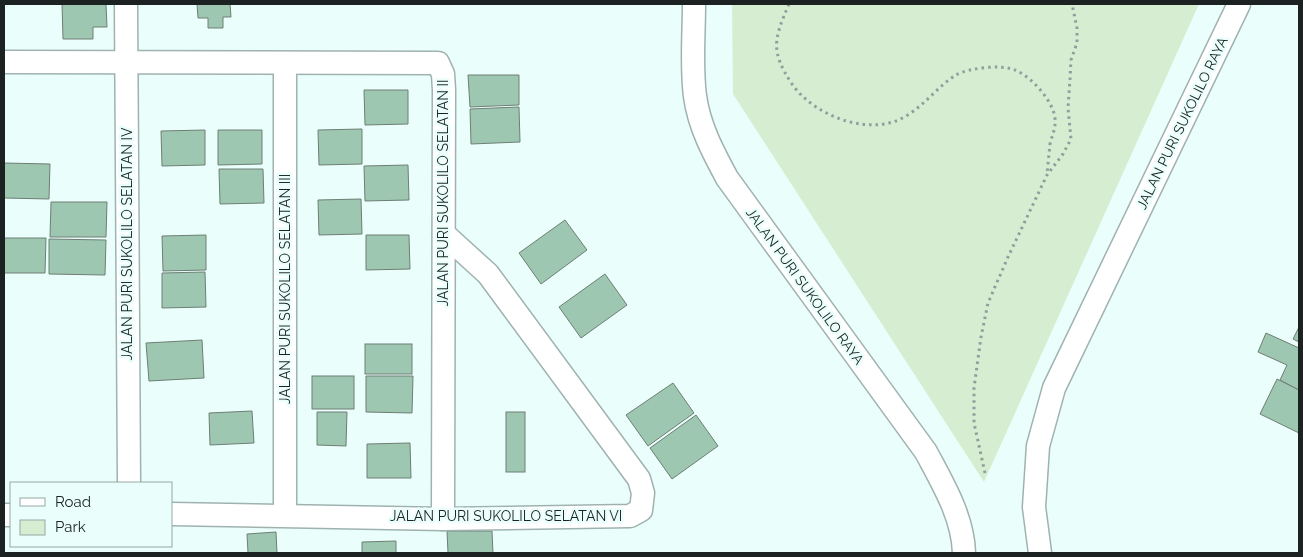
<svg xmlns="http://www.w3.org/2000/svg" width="1303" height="557" font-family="Raleway,sans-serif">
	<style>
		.green { fill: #d6edd2 }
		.building { fill: #9ec7b1; stroke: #6e7e75 }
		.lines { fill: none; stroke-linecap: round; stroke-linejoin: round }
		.street-casing { stroke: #9fb2af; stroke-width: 25 }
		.path { stroke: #909e9c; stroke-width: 3; stroke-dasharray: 2.5 4; stroke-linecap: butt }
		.street { stroke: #fff; stroke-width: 22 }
		.labels { text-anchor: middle; stroke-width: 5; stroke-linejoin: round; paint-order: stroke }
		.street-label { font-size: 14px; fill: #1b2221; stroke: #eafffb }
	</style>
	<rect width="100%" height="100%" fill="#eafffb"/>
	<polygon class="green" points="732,4 1199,4 984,482 733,94"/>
	<g class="building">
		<polygon points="62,4 106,4 107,27 93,27 93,39 63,39"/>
		<polygon points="197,4 230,4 231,17 223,17 223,28 208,28 208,18 198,18"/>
		<polygon points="468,75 519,75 519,105 470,107"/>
		<polygon points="364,90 408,90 408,124 365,125"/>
		<polygon points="519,107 520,142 471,144 470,109"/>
		<polygon points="362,129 362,164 319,165 318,130"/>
		<polygon points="205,130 205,165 162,166 161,131"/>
		<polygon points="218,130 262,130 262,164 218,165"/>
		<polygon points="4,163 50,164 49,199 4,198"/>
		<polygon points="408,165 409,200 365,201 364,166"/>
		<polygon points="219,169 263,169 264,203 220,204"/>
		<polygon points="361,199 362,234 319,235 318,200"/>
		<polygon points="51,202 107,202 106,237 50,237"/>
		<polygon points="565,220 587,250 541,284 519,253"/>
		<polygon points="206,235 206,270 163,271 162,236"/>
		<polygon points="366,235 409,235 410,269 366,270"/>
		<polygon points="4,238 46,238 45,273 4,273"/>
		<polygon points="49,239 106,240 105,275 49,274"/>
		<polygon points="205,272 206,307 162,308 162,273"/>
		<polygon points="605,274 627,305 581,338 559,307"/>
		<polygon points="1299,327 1299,342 1293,339"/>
		<polygon points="1266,333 1299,348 1299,390 1280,380 1287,365 1258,352"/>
		<polygon points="202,340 204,378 149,381 146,343"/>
		<rect x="365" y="344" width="47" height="30"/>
		<rect x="312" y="376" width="42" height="33"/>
		<polygon points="366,376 413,376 412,413 366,412"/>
		<polygon points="1277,379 1299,390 1299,433 1260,414"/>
		<polygon points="673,383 694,413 648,446 626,415"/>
		<polygon points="252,411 254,443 210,445 209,413"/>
		<polygon points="317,412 347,412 346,446 317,445"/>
		<rect x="506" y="412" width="19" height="60"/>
		<polygon points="696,415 718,446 672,479 650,448"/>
		<polygon points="410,443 411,478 367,478 367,444"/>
		<polygon points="447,531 492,531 493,553 448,553"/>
		<polygon points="276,532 277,553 248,553 247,534"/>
		<polygon points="396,541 396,553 362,553 362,542"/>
	</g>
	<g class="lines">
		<g class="street-casing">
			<g id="street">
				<polyline points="126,4 129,483"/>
				<path d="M694,4C694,34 691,66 695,96C699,126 713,152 727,178L926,452C943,484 963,517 964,553"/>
				<polyline points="4,62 438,63 443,74 444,90 443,519"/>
				<polyline points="171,514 443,519 630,516 641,510 643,493 639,479 488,274 444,234"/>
				<polyline points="4,515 11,515"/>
				<polyline points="285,515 285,64"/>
				<polyline points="1040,553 1034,507 1038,446 1054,388 1239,4"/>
			</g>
		</g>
		<g class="path">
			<path d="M789,4C774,39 770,51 792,84C814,116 871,138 906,116C925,105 938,86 956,75C968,68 1002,64 1015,70C1032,77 1053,101 1055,118C1056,129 1052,135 1050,144C1049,154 1048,164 1047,174"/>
			<polyline points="985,473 974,423 974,388 981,337 988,303 1008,257 1047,175 1063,154 1071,139 1068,108 1070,79 1071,60 1077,43 1077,28 1072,4"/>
		</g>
		<use href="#street" class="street"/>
	</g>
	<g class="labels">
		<g class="street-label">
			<text transform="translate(1182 123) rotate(-64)" y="5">JALAN PURI SUKOLILO RAYA</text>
			<text transform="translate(443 193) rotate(-90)" y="5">JALAN PURI SUKOLILO SELATAN II</text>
			<text transform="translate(127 244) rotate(-90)" y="5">JALAN PURI SUKOLILO SELATAN IV</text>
			<text transform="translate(805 286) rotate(54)" y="5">JALAN PURI SUKOLILO RAYA</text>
			<text transform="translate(285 289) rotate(-90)" y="5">JALAN PURI SUKOLILO SELATAN III</text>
			<text x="506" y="521">JALAN PURI SUKOLILO SELATAN VI</text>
		</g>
	</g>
	<rect width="1303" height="557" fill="none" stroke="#1b2221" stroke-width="10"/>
	<rect x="10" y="482" width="162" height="65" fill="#eafffb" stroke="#97a7a4"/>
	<rect x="20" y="498" width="25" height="8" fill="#ffffff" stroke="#97a7a4"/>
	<text x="55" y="507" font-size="15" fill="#1b2221">Road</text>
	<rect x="20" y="520" width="25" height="15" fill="#d6edd2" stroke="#97a7a4"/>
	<text x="55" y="532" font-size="15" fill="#1b2221">Park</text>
</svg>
